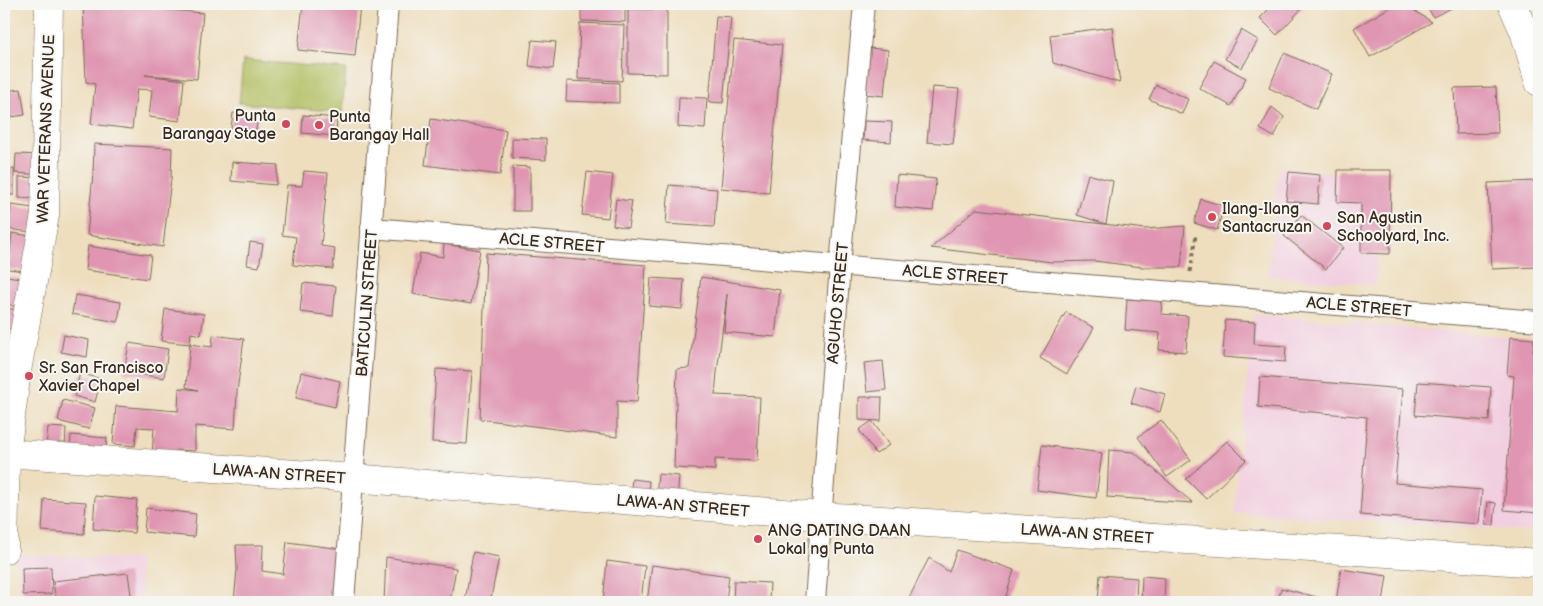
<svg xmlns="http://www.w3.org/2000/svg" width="1543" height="606" font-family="'Balsamiq Sans',sans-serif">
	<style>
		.built { fill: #f2cfe0 }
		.green { fill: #b0bd5f; stroke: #76743e }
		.building { fill: #e096b2 }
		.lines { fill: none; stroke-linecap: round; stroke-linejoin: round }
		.street-casing { stroke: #7a6956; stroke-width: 22 }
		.secondary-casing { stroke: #7a6956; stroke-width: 29 }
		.path { stroke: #7a6956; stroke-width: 3; stroke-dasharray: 4 4; stroke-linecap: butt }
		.street { stroke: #fff; stroke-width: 20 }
		.secondary { stroke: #fff; stroke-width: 28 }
		.poi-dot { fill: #d1495b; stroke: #f6f6f2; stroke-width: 2 }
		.labels { text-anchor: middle; stroke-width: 4; stroke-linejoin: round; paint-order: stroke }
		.poi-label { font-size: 16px; fill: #3b2a1e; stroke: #f6f6f2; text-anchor: start }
		.street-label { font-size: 16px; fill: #3b2a1e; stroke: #f6f6f2 }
	</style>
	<rect width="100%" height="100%" fill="#f6f6f2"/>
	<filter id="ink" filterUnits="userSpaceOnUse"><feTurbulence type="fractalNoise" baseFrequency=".02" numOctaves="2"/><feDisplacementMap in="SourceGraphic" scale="10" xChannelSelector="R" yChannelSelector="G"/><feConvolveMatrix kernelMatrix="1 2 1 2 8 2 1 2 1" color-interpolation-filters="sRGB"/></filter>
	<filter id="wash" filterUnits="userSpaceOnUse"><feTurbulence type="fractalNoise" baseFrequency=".0096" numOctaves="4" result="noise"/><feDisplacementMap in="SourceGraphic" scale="20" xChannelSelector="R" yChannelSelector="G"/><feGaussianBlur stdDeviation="1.12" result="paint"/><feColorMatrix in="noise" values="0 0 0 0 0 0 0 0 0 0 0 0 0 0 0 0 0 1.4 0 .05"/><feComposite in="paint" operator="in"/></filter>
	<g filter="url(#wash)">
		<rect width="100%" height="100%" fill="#eedebe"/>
		<g class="built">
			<polygon points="1279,167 1386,177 1375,285 1268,276"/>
			<polygon points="1254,314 1539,340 1539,532 1234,513"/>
			<polygon points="17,555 138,559 142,602 21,602"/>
		</g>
		<polygon class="green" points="243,60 346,69 342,112 239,103"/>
		<g id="blocks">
			<g class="building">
				<polygon points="83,4 150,4 150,8 203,13 197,79 145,75 184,80 180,121 149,117 152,90 137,89 132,129 91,124 95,84 86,82"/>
				<polygon points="303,4 360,4 355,56 298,50"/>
				<polygon points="1274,4 1306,4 1277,35 1260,18"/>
				<polygon points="1396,4 1404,4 1432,22 1370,57 1354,28"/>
				<polygon points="1426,4 1460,4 1433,17"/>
				<polygon points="581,6 625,7 625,22 581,21"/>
				<polygon points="628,9 667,10 667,74 628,73"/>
				<polygon points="716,16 731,17 723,103 709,102"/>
				<polygon points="580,23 624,25 622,81 578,79"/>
				<polygon points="1112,27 1120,83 1053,63 1050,35"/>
				<polygon points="1241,30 1258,40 1242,68 1225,59"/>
				<polygon points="532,40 556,42 553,69 529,66"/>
				<polygon points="734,40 782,45 769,193 721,188"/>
				<polygon points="870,48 888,50 884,96 865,94"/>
				<polygon points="1284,53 1332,74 1316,109 1269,88"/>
				<polygon points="1214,61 1246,78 1231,106 1199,88"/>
				<polygon points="567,81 619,83 619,103 566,101"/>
				<polygon points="1156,85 1188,99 1182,114 1149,99"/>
				<polygon points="932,87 959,89 953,144 927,142"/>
				<polygon points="1496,87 1498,133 1456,134 1454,88"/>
				<polygon points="21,89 25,115 4,118 4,91"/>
				<polygon points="679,97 707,98 705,129 678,127"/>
				<polygon points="1272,107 1284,117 1274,137 1260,129"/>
				<polygon points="233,113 258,115 256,130 231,128"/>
				<polygon points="303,115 337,118 336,136 302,133"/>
				<polygon points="431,119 506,130 500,175 425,165"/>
				<polygon points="864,121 892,122 891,142 863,140"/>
				<polygon points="512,138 546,139 546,160 512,158"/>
				<polygon points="94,144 172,148 171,179 163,247 87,235 93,174"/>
				<polygon points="16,154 43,155 42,175 15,173"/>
				<polygon points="232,162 278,165 276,185 231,181"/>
				<polygon points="513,166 530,167 530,211 513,211"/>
				<rect x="4" y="169" width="10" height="26"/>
				<polygon points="1338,170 1391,170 1390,254 1361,253 1361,203 1337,202"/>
				<polygon points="304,171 328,173 321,246 335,248 333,269 293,265 296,237 282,235 287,185 302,186"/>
				<polygon points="587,172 613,175 608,218 582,215"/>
				<polygon points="1289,172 1320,175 1318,204 1286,201"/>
				<polygon points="1088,174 1113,181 1106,224 1077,215"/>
				<polygon points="897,175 936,179 933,211 895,207"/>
				<polygon points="19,177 43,178 43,199 19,198"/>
				<polygon points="1536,181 1539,267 1492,269 1488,183"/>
				<polygon points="669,185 717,189 714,227 666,224"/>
				<polygon points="616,199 632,201 628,228 613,225"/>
				<polygon points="1201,199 1224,206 1217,230 1194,223"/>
				<polygon points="11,205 41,209 38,233 8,229"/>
				<polygon points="976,209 1146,229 1185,226 1181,267 1142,267 1094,261 1052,262 931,248"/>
				<polygon points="1301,215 1343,248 1326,269 1284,236"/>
				<polygon points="12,233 37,237 32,272 8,269"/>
				<polygon points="250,242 263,244 259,267 247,265"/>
				<polygon points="444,244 480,250 471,304 413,294 420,253 443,257"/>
				<polygon points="88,246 151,255 148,279 85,270"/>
				<polygon points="486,253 646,265 637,402 617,401 617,437 480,419"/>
				<polygon points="8,276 29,280 21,311 4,301"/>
				<polygon points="701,277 780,290 775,337 724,332 727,294 717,372 715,395 760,397 757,461 715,459 715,470 674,468 677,369 689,368"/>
				<polygon points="651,278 684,280 682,309 649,306"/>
				<polygon points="303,283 336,286 333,316 300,312"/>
				<polygon points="75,295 121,302 118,322 72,314"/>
				<polygon points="1127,299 1162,301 1161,314 1188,316 1186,352 1159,350 1160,333 1125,330"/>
				<polygon points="5,308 25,311 23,332 4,327"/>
				<polygon points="165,309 204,314 201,335 191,333 190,344 161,341"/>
				<polygon points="1066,312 1094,328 1067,374 1040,358"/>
				<polygon points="1225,320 1255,322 1254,344 1286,346 1285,362 1223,357"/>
				<polygon points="64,335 89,340 87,357 61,352"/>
				<polygon points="213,335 244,339 237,392 235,429 195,426 195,451 176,450 175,457 152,455 154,428 137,427 135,446 113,444 116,406 178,411 179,388 198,390 186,387 190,344 212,347"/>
				<polygon points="1510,337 1534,339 1533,353 1539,354 1539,513 1504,510 1514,376 1507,375"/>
				<polygon points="4,341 14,344 12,364 4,363"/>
				<polygon points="129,343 168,349 164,378 124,372"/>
				<polygon points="883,361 886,390 867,392 864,363"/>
				<polygon points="436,369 472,371 467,444 432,442"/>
				<polygon points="301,372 340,381 335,407 296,398"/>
				<polygon points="80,373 101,379 95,402 74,396"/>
				<polygon points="1260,377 1403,389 1395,483 1482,490 1479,524 1360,515 1367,417 1258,407"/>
				<polygon points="1418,382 1491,387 1489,421 1415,415"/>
				<polygon points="1136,386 1165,394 1160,412 1131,403"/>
				<polygon points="859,397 882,397 881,421 859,420"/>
				<polygon points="63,400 95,408 89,429 58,421"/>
				<polygon points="1161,420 1191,460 1167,477 1138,437"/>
				<polygon points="872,421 889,445 876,454 859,430"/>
				<polygon points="48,427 66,428 65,449 46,447"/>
				<polygon points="71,435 107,438 105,459 70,456"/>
				<polygon points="1227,441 1246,460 1206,499 1186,479"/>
				<polygon points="1042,445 1102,453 1096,498 1037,490"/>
				<polygon points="1109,450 1134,452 1193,503 1107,497"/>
				<polygon points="658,474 679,476 677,501 656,499"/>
				<polygon points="632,479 649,481 648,498 630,496"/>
				<polygon points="95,496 137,500 134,533 93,529"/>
				<polygon points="44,499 86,502 84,534 42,531"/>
				<polygon points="1488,502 1496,503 1494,525 1486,525"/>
				<polygon points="146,508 196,514 194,537 144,532"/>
				<polygon points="287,542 342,549 335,602 234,602 237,569 236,545 263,545 262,571 283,574"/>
				<polygon points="957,550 1014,570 1004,602 907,602 929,558 949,572"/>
				<polygon points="473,552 499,557 491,598 506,602 465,602"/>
				<polygon points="386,557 456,568 450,602 429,602 416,600 417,602 384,602"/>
				<polygon points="607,561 645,566 641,602 603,602"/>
				<polygon points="652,565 729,576 726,602 694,602 684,601 683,602 647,602"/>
				<polygon points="51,567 52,594 23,595 22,568"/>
				<polygon points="1341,569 1387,576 1383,602 1336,602"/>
				<polygon points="128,573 132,602 56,602 53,581"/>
				<polygon points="1100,575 1137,578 1136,602 1098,602"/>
				<polygon points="1142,576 1165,578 1164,602 1141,602"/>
				<polygon points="734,581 770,583 769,602 733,602"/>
				<polygon points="1281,588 1336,602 1278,602"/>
			</g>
		</g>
	</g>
	<g filter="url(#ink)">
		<use href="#blocks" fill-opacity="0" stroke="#7a6956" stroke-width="1"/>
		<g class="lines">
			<g class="street-casing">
				<g id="street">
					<polyline points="371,228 1539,321"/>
					<polyline points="344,602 388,4"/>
					<polyline points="815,602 840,265 864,4"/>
				</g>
			</g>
			<g class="secondary-casing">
				<g id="secondary">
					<polyline points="1512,4 1524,31 1539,82"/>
					<polyline points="6,453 353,478 820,516 1539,563"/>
					<polyline points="4,550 6,453 17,371 45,215 49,4"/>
				</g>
			</g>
			<polyline class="path" points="1190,272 1196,235"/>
			<use href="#street" class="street"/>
			<use href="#secondary" class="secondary"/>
		</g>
	</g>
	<g class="poi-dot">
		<circle cx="286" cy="124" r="5"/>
		<circle cx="319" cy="125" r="5"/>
		<circle cx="1212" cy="217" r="5"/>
		<circle cx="1327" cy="226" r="5"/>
		<circle cx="29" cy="376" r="5"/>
		<circle cx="758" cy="539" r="5"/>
	</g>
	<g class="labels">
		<g class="poi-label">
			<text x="276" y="121" text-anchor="end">Punta<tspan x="276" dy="18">Barangay Stage</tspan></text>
			<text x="329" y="122">Punta<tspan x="329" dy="18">Barangay Hall</tspan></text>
			<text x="1222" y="214">Ilang-Ilang<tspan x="1222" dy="18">Santacruzan</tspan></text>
			<text x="1337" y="223">San Agustin<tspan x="1337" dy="18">Schoolyard, Inc.</tspan></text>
			<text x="39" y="373">Sr. San Francisco<tspan x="39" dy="18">Xavier Chapel</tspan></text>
			<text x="768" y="536">ANG DATING DAAN<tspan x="768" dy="18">Lokal ng Punta</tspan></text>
		</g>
		<g class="street-label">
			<text transform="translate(45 129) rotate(-88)" y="6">WAR VETERANS AVENUE</text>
			<text transform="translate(552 242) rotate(5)" y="6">ACLE STREET</text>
			<text transform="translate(955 274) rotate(5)" y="6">ACLE STREET</text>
			<text transform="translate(366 303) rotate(-86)" y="6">BATICULIN STREET</text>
			<text transform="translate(837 303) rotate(-85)" y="6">AGUHO STREET</text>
			<text transform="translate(1359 306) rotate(5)" y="6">ACLE STREET</text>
			<text transform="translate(279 473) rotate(4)" y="6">LAWA-AN STREET</text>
			<text transform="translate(683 505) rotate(5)" y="6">LAWA-AN STREET</text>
			<text transform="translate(1087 533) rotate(4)" y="6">LAWA-AN STREET</text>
		</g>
	</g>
	<rect width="1543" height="606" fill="none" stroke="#f6f6f2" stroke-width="20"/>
</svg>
